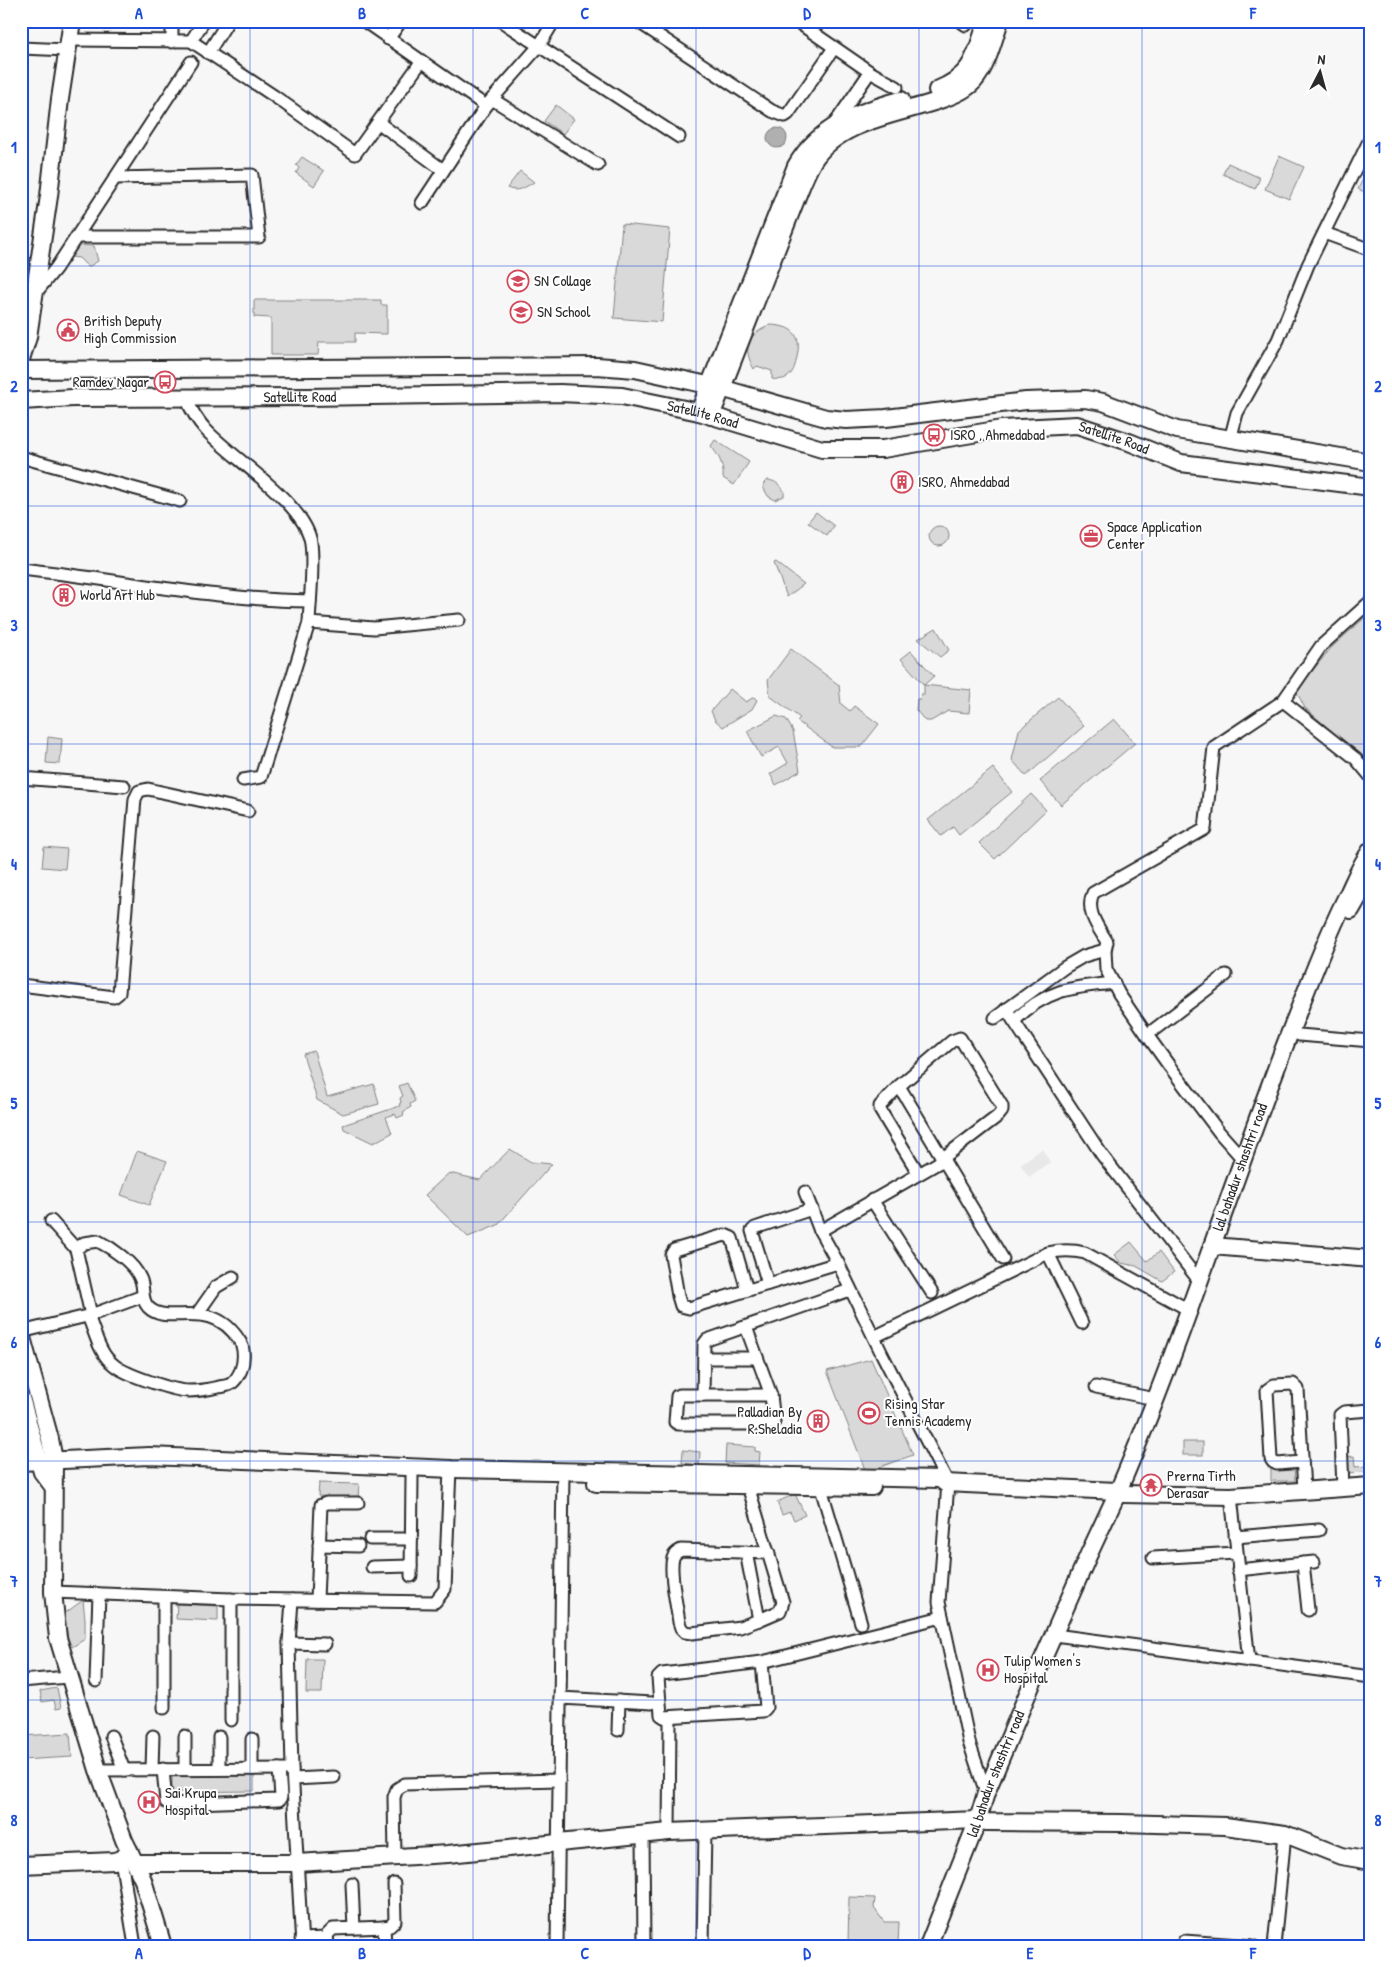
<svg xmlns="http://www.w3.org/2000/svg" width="1392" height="1967" font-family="'Patrick Hand',sans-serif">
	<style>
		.built { fill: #e8e8e8 }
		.green { fill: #d9d9d9; stroke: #828282 }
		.water { fill: #b0b0b0; stroke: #7b7b7b }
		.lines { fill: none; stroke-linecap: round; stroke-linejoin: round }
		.street-casing { stroke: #2b2b2b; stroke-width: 15 }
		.secondary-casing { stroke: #2b2b2b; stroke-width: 20 }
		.street { stroke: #fff; stroke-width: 11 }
		.secondary { stroke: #fff; stroke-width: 16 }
		.grid { fill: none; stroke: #1d4ed8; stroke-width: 1; stroke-opacity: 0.55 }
		.labels { text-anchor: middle; stroke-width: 4; stroke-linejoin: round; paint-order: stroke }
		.poi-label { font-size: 15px; fill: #2b2b2b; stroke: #fff; text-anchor: start }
		.street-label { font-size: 15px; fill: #2b2b2b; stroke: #fff }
		.neatline { fill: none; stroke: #1d4ed8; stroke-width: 2 }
		.grid-label { font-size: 16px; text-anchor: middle; font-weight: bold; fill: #1d4ed8 }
	</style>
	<rect width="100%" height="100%" fill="#f7f7f7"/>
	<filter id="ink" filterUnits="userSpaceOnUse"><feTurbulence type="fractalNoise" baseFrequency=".02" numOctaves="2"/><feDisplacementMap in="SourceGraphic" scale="10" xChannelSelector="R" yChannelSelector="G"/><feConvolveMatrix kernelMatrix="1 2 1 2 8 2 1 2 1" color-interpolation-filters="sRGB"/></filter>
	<g filter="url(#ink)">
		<polygon class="built" points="1042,1149 1050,1162 1029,1177 1020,1164"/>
		<g class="green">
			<polygon points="556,105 574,119 563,134 544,121"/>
			<polygon points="1279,156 1304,167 1289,199 1265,189"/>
			<polygon points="302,157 324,171 314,186 296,173 299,168 296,165"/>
			<polygon points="1228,163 1260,178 1255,189 1223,174"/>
			<polygon points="1371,163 1371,195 1358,189"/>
			<path d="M520,171L534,182C526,187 517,193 507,188Z"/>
			<polygon points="622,224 670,229 662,322 614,318"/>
			<polygon points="80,245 94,246 98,261 88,267 79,258 71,257"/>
			<polygon points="254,300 381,300 381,305 387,305 387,334 355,333 355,342 319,342 318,355 271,355 271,318 254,317"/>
			<path d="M771,325C793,326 802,335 797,357C794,372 790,382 772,379V371L757,366L754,369C742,348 747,334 771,325Z"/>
			<path d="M715,440L749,462L734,485L723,478C724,465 719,456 711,446Z"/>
			<path d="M768,480C776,481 780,485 784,491V496L775,500L768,496L763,487L764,483Z"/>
			<polygon points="816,512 834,526 827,536 808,522"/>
			<circle cx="939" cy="536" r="10"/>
			<polygon points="776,562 804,584 787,597 774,563"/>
			<polygon points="1371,612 1371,767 1360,755 1305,708 1296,691 1331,648"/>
			<polygon points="936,628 949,650 940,657 918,639"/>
			<polygon points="791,649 839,685 841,704 850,711 854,706 879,724 861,747 832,747 797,721 800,718 770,696 768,680"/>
			<polygon points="911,651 934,676 924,685 901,659"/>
			<polygon points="924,685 971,690 969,713 948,711 931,721 925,721 916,710 917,699 920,699 921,694 924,694"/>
			<polygon points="730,689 746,702 754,697 757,700 752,709 723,727 715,720 711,711"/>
			<polygon points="1058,697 1084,726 1026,776 1012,760 1019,730"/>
			<polygon points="776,716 786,719 793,731 800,771 776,785 770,774 788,763 779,747 761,757 747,731"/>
			<polygon points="1114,719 1135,743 1061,805 1040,781"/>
			<polygon points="48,737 62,739 60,764 46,763"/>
			<polygon points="993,768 1012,792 959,835 953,827 941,836 928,820"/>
			<polygon points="1031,794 1046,810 995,859 979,843"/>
			<polygon points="44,847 67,849 65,869 42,867"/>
			<polygon points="314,1051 327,1097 374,1084 379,1104 343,1114 317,1100 303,1054"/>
			<polygon points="407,1083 415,1101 410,1104 411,1107 403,1112 404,1115 397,1118 395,1114 386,1117 392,1133 373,1143 344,1129 343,1125 400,1106 399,1104 401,1103 400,1098 403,1096 399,1086"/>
			<polygon points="510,1149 531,1162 552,1164 498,1225 468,1237 425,1195 449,1173 480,1180"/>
			<polygon points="137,1151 167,1161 149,1205 121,1195"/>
			<polygon points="1131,1242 1147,1261 1159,1252 1174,1272 1162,1281 1136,1266 1121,1263 1114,1255"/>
			<polygon points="871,1359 913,1455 866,1472 827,1371"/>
			<rect x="1183" y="1442" width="20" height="13"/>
			<polygon points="726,1445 755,1447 755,1451 760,1452 759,1465 725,1463"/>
			<polygon points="683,1450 700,1452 699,1465 682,1463"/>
			<polygon points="1354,1456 1355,1467 1368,1466 1369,1472 1345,1473 1344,1457"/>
			<polygon points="1271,1467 1294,1467 1295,1481 1271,1481"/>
			<polygon points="319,1483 359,1484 358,1498 318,1496"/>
			<polygon points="795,1494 805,1515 794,1520 790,1512 782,1515 777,1502"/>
			<polygon points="83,1600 85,1619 85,1639 72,1647 68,1639 64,1614"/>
			<polygon points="177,1604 218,1606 218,1621 176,1619"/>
			<polygon points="307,1659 323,1659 322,1693 306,1693"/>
			<polygon points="57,1688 61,1708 56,1709 54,1700 42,1702 40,1691"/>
			<polygon points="70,1733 72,1757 21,1760 21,1736"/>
			<polygon points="254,1772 254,1791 172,1792 172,1773"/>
			<polygon points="849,1897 875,1898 874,1908 884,1922 899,1922 898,1945 848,1944"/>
		</g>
		<circle class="water" cx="777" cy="138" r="10"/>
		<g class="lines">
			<g class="street-casing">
				<g id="street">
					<polyline points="364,21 486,106 539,46 679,137"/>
					<polyline points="501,21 539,46 554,21"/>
					<polyline points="637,21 772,111 785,116 788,114 834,48"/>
					<polyline points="796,21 870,72 897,87"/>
					<polyline points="960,21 966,25"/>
					<polyline points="388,39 401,21"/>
					<polyline points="69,40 191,41 274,96 355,154 421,62"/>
					<polyline points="191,41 204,21"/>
					<polyline points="172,42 172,21"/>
					<polyline points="21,48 68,50"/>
					<polyline points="208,53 228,21"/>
					<polyline points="492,99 598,165"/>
					<polyline points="379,123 443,170"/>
					<polyline points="833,126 870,72"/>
					<polyline points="422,203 486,106"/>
					<polyline points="1324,233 1371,250"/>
					<polyline points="77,237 259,237 252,175 116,178"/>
					<polyline points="21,294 34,295 56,268 191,62"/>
					<path d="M186,398C191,410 197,420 206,430C233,459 306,504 311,543C314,566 310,599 309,623L374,628L459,620"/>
					<polyline points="1230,440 1237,413 1278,340 1308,265 1371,137"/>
					<polyline points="21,457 180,501"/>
					<path d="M21,569C117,579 214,600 310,601"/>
					<polyline points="1371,601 1321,646 1283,701 1356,759 1371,777"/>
					<polyline points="21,778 124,786"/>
					<polyline points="243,780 261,777 309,623"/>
					<polyline points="1105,950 1106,969 1119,994 1147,1035 1226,975"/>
					<polyline points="21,985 114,997 119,993 135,799 139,791 148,789 248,811"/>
					<polyline points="1006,1009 1102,1155 1200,1282"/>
					<path d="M995,1018L1065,967L1084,956L1105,950L1107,942C1098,927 1085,911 1093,893L1205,829L1214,747L1283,701"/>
					<path d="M1014,1021C1045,990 1071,987 1114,983"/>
					<polyline points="1147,1035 1170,1067 1219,1132 1242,1158"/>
					<polyline points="1299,1035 1371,1041"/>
					<polyline points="899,1086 1003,1259"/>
					<polyline points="805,1192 820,1231 838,1263 882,1354 948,1483 939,1602 969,1742 986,1793"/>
					<polyline points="872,1200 932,1293"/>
					<polyline points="51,1221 76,1249"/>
					<polyline points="820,1231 938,1163 943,1158 998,1116 1002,1111 1002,1106 960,1038 952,1041 899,1086 880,1106 880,1110 919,1174"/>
					<polyline points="1048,1253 1082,1323"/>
					<polyline points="768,1284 752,1231 755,1228 812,1209"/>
					<polyline points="747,1290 732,1238 725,1235 674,1250 671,1255 678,1296 681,1306 689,1308 838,1263"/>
					<polyline points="197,1314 216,1287 233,1277"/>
					<path d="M88,1316C95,1332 99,1354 114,1365C126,1375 174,1391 189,1391C199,1391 210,1389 219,1387C224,1386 230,1386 233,1382C237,1379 239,1374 241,1370C244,1361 245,1348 239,1340C210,1295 168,1328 148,1307C140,1298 145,1287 140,1278C134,1263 112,1248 98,1241L84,1243L76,1249L91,1315"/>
					<polyline points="21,1332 91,1315 143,1296"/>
					<path d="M874,1337L1048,1253C1061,1250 1072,1250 1085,1253L1189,1310"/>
					<polyline points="704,1358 757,1358"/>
					<polyline points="1096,1387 1155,1399"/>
					<polyline points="703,1395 679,1395 677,1396 675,1422 678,1424 772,1424 774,1422 771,1395 746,1327"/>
					<polyline points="771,1395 703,1395 704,1344 707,1340 850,1290"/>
					<polyline points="1302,1462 1277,1464 1273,1462 1271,1459 1267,1390 1274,1385 1293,1384 1298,1389 1304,1490"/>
					<polyline points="748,1486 783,1602 780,1611 759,1620"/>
					<polyline points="821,1488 861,1623"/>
					<polyline points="1343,1488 1340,1415 1344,1412 1371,1410"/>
					<polyline points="1231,1496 1249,1661"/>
					<polyline points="1235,1537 1319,1530"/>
					<polyline points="370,1539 411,1539"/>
					<polyline points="319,1545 358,1546"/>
					<path d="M746,1552L759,1620L740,1627L692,1633L685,1632L681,1628L679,1622C677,1607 669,1571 673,1558C674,1554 677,1552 681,1550L769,1553"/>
					<polyline points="1153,1558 1236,1553"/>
					<polyline points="1303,1563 1308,1610"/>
					<polyline points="372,1567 411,1566"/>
					<polyline points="1238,1570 1314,1562"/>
					<polyline points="411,1576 412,1476"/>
					<polyline points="53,1592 231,1599 435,1602 445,1589 450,1469"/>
					<polyline points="292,1600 289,1643 292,1769 302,1946"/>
					<polyline points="317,1600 321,1505 326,1503 358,1503"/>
					<polyline points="1062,1636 1371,1677"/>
					<polyline points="289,1643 325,1644"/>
					<polyline points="762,1662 766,1708 763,1711 664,1717 661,1715 658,1678 662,1674 762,1662 942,1617"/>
					<polyline points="21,1681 68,1677"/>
					<polyline points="96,1681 99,1594"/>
					<polyline points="560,1698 652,1703"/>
					<polyline points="164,1708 164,1597"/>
					<polyline points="231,1720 231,1599"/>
					<polyline points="618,1730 619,1701"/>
					<polyline points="111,1736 124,1770"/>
					<polyline points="185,1736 185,1769"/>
					<polyline points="252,1739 252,1769"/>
					<polyline points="152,1769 153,1736"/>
					<polyline points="163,1769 166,1802 169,1804 279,1800 281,1797 279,1769"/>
					<polyline points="219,1769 219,1737"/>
					<polyline points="98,1770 292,1769"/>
					<polyline points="293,1779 334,1777"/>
					<polyline points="669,1832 670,1723"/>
					<polyline points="643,1835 644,1946"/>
					<polyline points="395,1857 394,1797 397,1789 405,1784 559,1780"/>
					<polyline points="121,1859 135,1946"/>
					<polyline points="352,1884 354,1928"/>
					<polyline points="384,1927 390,1926 395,1921 394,1884"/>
					<polyline points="301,1939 327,1938"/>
					<polyline points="1184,1941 1253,1946"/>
					<polyline points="328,1946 327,1935 333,1929 384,1927 385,1946"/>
					<polyline points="557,1946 563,1471"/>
					<polyline points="703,1946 705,1830"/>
					<polyline points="1274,1946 1285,1834"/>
				</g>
			</g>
			<g class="secondary-casing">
				<g id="secondary">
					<path d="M937,90C974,75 975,56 987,21"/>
					<polyline points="21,359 28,337 49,196 60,99 72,21"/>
					<polyline points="21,370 597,366 635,369 721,388 826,418 846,420 886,418 1026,401 1085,399 1103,402 1177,430 1371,462"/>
					<path id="s1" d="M21,401L73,398L308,397L560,393L622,396L699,412L822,449H883L1002,429L1077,425L1129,442L1181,463L1371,487"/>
					<path d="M699,412L796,166C818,127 860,111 901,100"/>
					<path d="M711,416L800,189C804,179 808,170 813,161C838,122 894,115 934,102C948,97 964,92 974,81C988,65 993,40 1000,21"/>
					<polyline points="1351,910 1371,875"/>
					<polyline points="1212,1246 1371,1259"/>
					<polyline points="21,1334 50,1439 54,1460 53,1592 58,1638 98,1770 124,1840 143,1880 163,1946"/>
					<polyline points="21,1398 42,1472 52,1485"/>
					<polyline points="21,1462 149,1456 452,1469 940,1479 945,1483 1117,1491"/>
					<polyline points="596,1483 872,1487"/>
					<path id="s2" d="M1119,1489C1185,1336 1233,1177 1294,1022C1311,979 1327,935 1348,894C1355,879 1361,864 1371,850"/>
					<polyline points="1123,1494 1231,1496 1371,1486"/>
					<polyline points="136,1863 297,1863 448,1854 669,1832 978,1820 986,1822 1121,1823 1225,1826 1285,1834 1341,1856 1371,1861"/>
					<polyline points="21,1865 114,1861 121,1859 129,1850"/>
					<path id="s3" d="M928,1946L978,1820L986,1793L1028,1693L1088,1556L1117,1494"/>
				</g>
			</g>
			<use href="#street" class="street"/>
			<use href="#secondary" class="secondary"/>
		</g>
	</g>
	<path class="grid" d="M250,21V1946M473,21V1946M696,21V1946M919,21V1946M1142,21V1946M21,266H1371M21,506H1371M21,744H1371M21,984H1371M21,1222H1371M21,1461H1371M21,1700H1371"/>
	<defs>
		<g id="university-ring" transform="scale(1.125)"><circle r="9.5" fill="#fff" stroke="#d1495b" stroke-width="1.5"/><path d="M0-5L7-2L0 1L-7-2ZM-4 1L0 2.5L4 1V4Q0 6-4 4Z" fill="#d1495b"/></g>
		<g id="school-ring" transform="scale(1.125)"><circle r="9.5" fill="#fff" stroke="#d1495b" stroke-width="1.5"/><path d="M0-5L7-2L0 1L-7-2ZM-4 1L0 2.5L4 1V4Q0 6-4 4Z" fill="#d1495b"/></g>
		<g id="civic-ring" transform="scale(1.125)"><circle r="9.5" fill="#fff" stroke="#d1495b" stroke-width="1.5"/><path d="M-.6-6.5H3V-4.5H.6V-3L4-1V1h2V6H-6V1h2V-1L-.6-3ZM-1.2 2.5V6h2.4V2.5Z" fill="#d1495b"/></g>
		<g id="bus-ring" transform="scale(1.125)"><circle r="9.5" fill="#fff" stroke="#d1495b" stroke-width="1.5"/><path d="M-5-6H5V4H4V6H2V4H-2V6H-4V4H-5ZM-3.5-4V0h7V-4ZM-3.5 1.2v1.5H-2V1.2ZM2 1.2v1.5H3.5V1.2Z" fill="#d1495b"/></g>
		<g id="building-ring" transform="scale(1.125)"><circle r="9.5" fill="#fff" stroke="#d1495b" stroke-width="1.5"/><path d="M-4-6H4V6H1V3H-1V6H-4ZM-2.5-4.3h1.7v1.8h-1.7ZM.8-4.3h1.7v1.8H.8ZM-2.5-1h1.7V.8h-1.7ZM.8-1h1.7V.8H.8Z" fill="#d1495b"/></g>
		<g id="office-ring" transform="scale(1.125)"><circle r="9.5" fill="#fff" stroke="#d1495b" stroke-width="1.5"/><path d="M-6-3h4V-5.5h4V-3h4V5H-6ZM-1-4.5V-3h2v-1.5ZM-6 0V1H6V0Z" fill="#d1495b"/></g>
		<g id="stadium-ring" transform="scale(1.125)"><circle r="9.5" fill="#fff" stroke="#d1495b" stroke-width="1.5"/><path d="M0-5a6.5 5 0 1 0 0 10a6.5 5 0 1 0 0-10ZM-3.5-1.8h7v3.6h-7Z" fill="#d1495b"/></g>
		<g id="temple-ring" transform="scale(1.125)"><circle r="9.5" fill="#fff" stroke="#d1495b" stroke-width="1.5"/><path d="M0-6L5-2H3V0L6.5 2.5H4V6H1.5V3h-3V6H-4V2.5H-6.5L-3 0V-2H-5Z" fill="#d1495b"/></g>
		<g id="hospital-ring" transform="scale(1.125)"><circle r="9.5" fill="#fff" stroke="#d1495b" stroke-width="1.5"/><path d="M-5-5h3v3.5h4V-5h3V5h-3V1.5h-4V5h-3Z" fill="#d1495b"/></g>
	</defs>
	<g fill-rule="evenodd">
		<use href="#university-ring" x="518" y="281"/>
		<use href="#school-ring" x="521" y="312"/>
		<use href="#civic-ring" x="68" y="330"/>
		<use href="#bus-ring" x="165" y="382"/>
		<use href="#bus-ring" x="934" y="435"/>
		<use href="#building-ring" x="902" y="482"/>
		<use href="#office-ring" x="1091" y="536"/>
		<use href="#building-ring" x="64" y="595"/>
		<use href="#stadium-ring" x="869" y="1413"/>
		<use href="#building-ring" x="818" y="1421"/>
		<use href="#temple-ring" x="1151" y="1485"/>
		<use href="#hospital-ring" x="988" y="1670"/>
		<use href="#hospital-ring" x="149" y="1802"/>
	</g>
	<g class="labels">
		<g class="poi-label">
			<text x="534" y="286">SN Collage</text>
			<text x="537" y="317">SN School</text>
			<text x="84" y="326">British Deputy<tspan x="84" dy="17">High Commission</tspan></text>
			<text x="149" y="387" text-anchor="end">Ramdev Nagar</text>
			<text x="950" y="440">ISRO , Ahmedabad</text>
			<text x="918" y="487">ISRO, Ahmedabad</text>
			<text x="1107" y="532">Space Application<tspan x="1107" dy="17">Center</tspan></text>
			<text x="80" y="600">World Art Hub</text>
			<text x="885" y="1409">Rising Star<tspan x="885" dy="17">Tennis Academy</tspan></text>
			<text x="802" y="1417" text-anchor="end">Palladian By<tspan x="802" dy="17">R.Sheladia</tspan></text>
			<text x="1167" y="1481">Prerna Tirth<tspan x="1167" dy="17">Derasar</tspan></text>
			<text x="1004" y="1666">Tulip Women's<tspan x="1004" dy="17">Hospital</tspan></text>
			<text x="165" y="1798">Sai Krupa<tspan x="165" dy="17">Hospital</tspan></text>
		</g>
		<g class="street-label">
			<text dy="5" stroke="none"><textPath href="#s1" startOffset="279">Satellite Road</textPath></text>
			<text dy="5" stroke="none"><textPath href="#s1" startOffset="684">Satellite Road</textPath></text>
			<text dy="5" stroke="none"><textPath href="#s1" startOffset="1104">Satellite Road</textPath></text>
			<text dy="5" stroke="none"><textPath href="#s2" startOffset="344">lal bahadur shashtri road</textPath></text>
			<text dy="5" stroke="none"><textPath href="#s3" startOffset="185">lal bahadur shashtri road</textPath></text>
		</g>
	</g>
	<rect width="1392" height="1967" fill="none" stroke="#fff" stroke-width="55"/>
	<g transform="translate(1320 72) rotate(6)" stroke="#ffffff" stroke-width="4" paint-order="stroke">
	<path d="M0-4L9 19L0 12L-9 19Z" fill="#2b2b2b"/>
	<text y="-8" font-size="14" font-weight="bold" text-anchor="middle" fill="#2b2b2b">N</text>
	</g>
	<rect x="28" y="28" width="1336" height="1912" class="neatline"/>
	<g class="grid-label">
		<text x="139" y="19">A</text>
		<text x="362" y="19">B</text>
		<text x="585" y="19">C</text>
		<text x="807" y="19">D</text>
		<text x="1030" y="19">E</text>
		<text x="1253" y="19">F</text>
		<text x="14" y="153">1</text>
		<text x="1378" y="153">1</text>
		<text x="14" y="392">2</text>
		<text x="1378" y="392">2</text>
		<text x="14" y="631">3</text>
		<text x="1378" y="631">3</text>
		<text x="14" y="870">4</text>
		<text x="1378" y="870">4</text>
		<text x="14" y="1109">5</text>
		<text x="1378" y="1109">5</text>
		<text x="14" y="1348">6</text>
		<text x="1378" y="1348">6</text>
		<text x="14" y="1587">7</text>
		<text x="1378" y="1587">7</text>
		<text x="14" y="1826">8</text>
		<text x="1378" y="1826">8</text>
		<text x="139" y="1959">A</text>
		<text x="362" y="1959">B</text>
		<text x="585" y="1959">C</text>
		<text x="807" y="1959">D</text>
		<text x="1030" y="1959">E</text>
		<text x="1253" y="1959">F</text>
	</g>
</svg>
